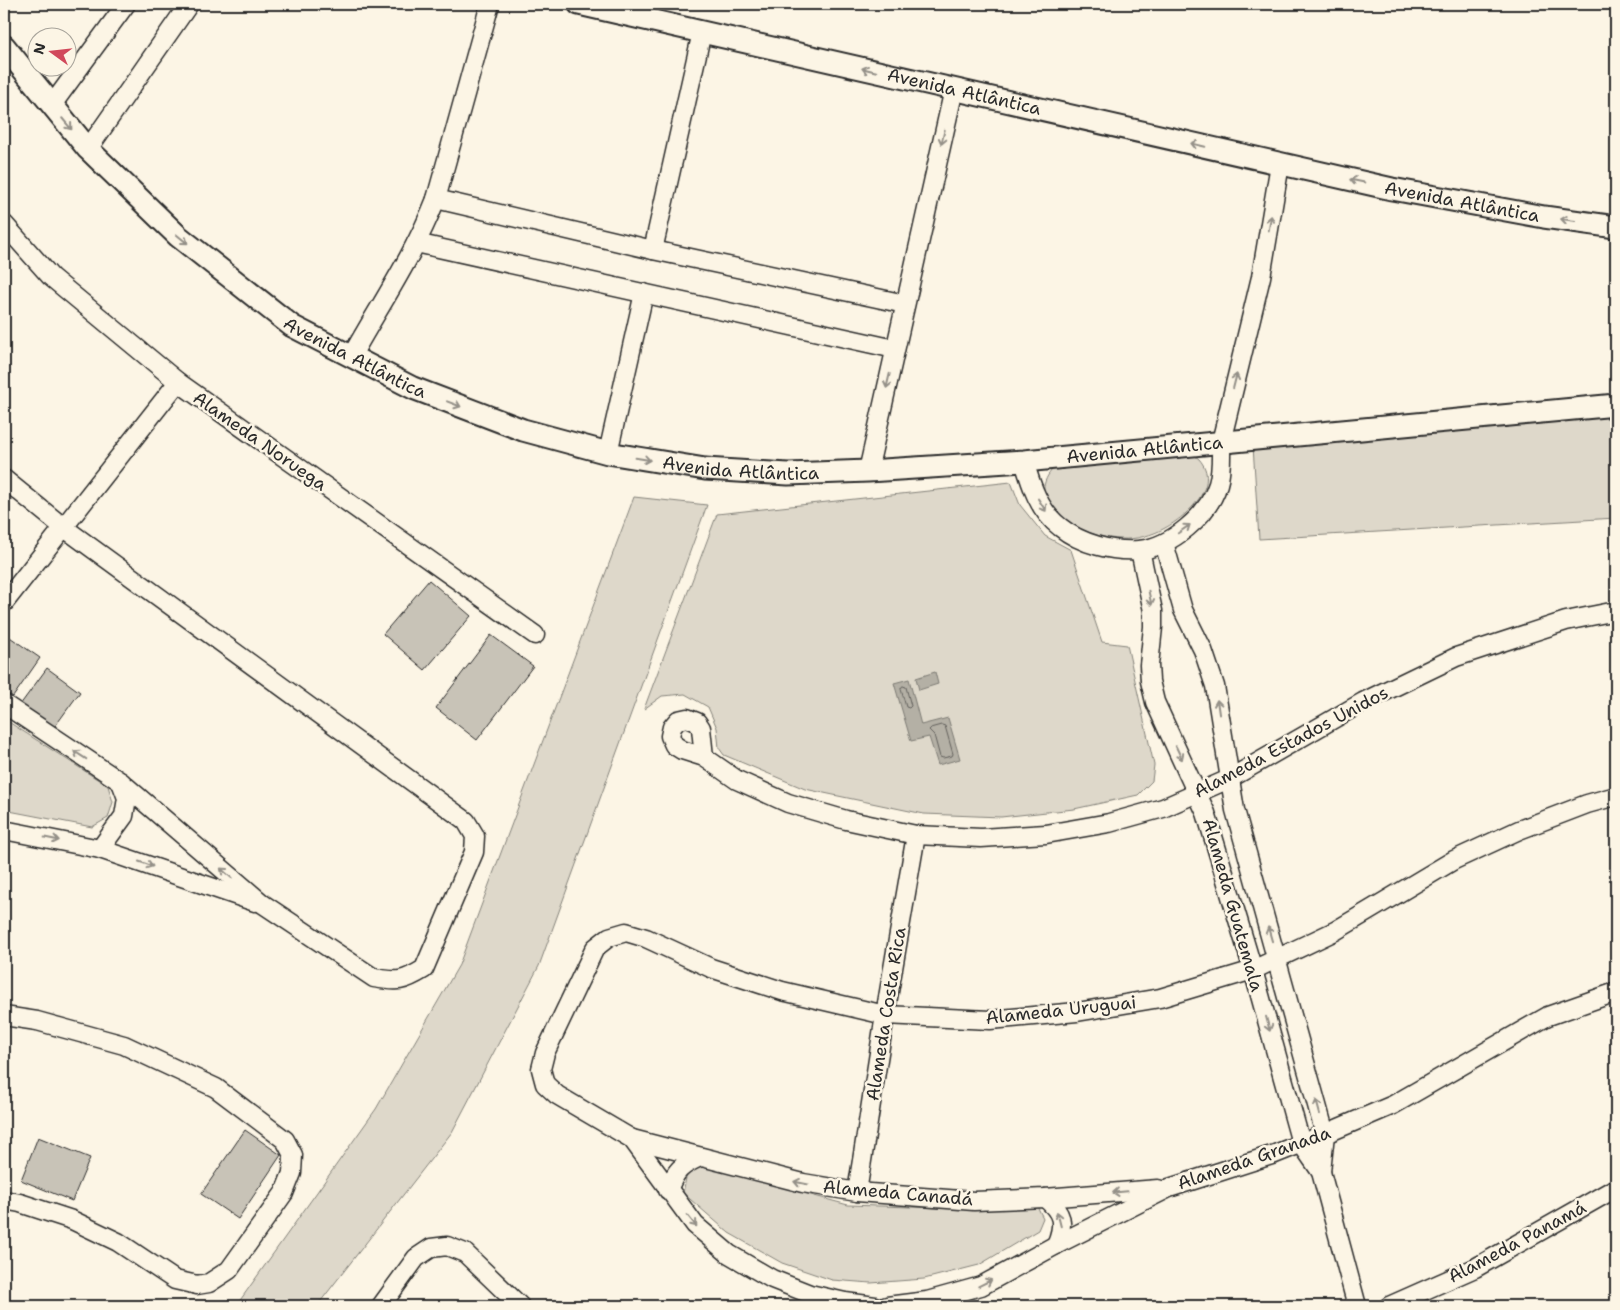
<svg xmlns="http://www.w3.org/2000/svg" width="1620" height="1310" font-family="'Shantell Sans',sans-serif">
	<style>
		.green { fill: #ded8ca; stroke: #84827a }
		.water { fill: #b4b0a5; stroke: #7d7b74 }
		.lines { fill: none; stroke-linecap: round; stroke-linejoin: round }
		.shore { stroke: #62605c; stroke-width: 1 }
		.building { fill: #c8c3b7; stroke: #2b2b2b }
		.minor-casing { stroke: #2b2b2b; stroke-width: 21 }
		.tertiary-casing { stroke: #2b2b2b; stroke-width: 25 }
		.minor { stroke: #fcf5e5; stroke-width: 18 }
		.tertiary { stroke: #fcf5e5; stroke-width: 21 }
		.oneway { stroke: #949088 }
		.labels { text-anchor: middle; stroke-width: 5; stroke-linejoin: round; paint-order: stroke }
		.street-label { font-size: 18px; fill: #2b2b2b; stroke: #fcf5e5 }
	</style>
	<rect width="100%" height="100%" fill="#fcf5e5"/>
	<filter id="ink" filterUnits="userSpaceOnUse"><feTurbulence type="fractalNoise" baseFrequency=".02" numOctaves="2"/><feDisplacementMap in="SourceGraphic" scale="10" xChannelSelector="R" yChannelSelector="G"/><feConvolveMatrix kernelMatrix="1 2 1 2 8 2 1 2 1" color-interpolation-filters="sRGB"/></filter>
	<g filter="url(#ink)">
		<g class="green">
			<polygon points="1616,412 1616,518 1259,539 1253,446"/>
			<path d="M1183,450C1188,453 1195,455 1199,459C1222,485 1187,516 1165,528C1153,535 1135,540 1121,539C1093,538 1069,526 1050,505C1038,492 1045,475 1057,465Z"/>
			<polygon points="1011,482 1020,505 1045,536 1071,550 1102,642 1127,645 1154,765 1152,781 1138,795 1074,809 1001,817 924,814 805,789 724,755 719,748 717,728 708,707 685,694 662,696 644,709 717,514"/>
			<polygon points="634,497 707,505 539,966 452,1132 317,1306 236,1306 376,1109 459,965"/>
			<polygon points="4,719 108,786 113,802 108,818 92,827 4,810"/>
			<polygon points="706,1167 848,1205 972,1209 1028,1200 1038,1208 1043,1218 1038,1230 979,1265 924,1279 871,1283 832,1280 782,1263 729,1233 683,1193 686,1178 692,1169"/>
		</g>
		<g class="water">
			<polygon points="935,672 938,684 919,690 916,678"/>
			<polygon points="909,679 921,725 948,718 960,759 938,765 929,737 911,741 894,683"/>
		</g>
		<g class="lines">
			<g class="shore">
				<polygon points="903,686 906,687 911,706 909,708 906,707 901,689"/>
				<polygon points="942,725 945,726 953,754 952,756 943,758 940,757 934,735 929,730 931,728"/>
			</g>
		</g>
		<g class="building">
			<polygon points="429,580 471,616 425,670 383,634"/>
			<polygon points="4,633 40,658 13,697 4,691"/>
			<polygon points="491,635 533,666 477,740 436,708"/>
			<polygon points="47,668 80,692 53,729 20,705"/>
			<polygon points="245,1130 281,1155 238,1219 201,1194"/>
			<polygon points="38,1137 90,1158 72,1201 21,1180"/>
		</g>
		<g class="lines">
			<g class="minor-casing">
				<g id="minor">
					<polyline points="52,105 126,4"/>
					<polyline points="88,149 189,4"/>
					<polyline points="436,199 653,250 905,304"/>
					<polyline points="4,224 51,277 178,382 535,635"/>
					<polyline points="416,243 895,349"/>
					<polyline points="653,250 702,32"/>
					<path d="M351,357C380,305 414,255 436,199L490,4"/>
					<polyline points="608,453 644,293"/>
					<path d="M1024,461C1031,485 1039,511 1060,527C1081,544 1112,552 1139,550C1171,547 1209,515 1218,484C1222,471 1221,456 1221,442L1261,277L1280,164"/>
					<polyline points="868,471 954,89"/>
					<path d="M4,479L63,527L466,821L475,836L474,852L424,969C403,982 398,982 374,978L263,904L121,782L4,704"/>
					<polyline points="1164,543 1183,610 1203,650 1215,686 1235,810 1325,1134 1321,1172"/>
					<polyline points="1140,550 1153,611 1153,627 1149,665 1150,681 1155,702 1206,813 1253,970 1301,1143 1321,1172 1357,1306"/>
					<polyline points="4,603 178,382"/>
					<polyline points="704,757 701,728 697,722 687,718 678,720 672,727 670,736 674,745 682,750 704,757 737,780 788,803 846,820 916,835 981,838 1046,834 1109,823 1163,808 1229,779 1363,702 1456,657 1566,621 1616,611"/>
					<polyline points="4,830 100,849 255,902"/>
					<polyline points="100,849 124,816 127,798 121,782"/>
					<polyline points="4,1016 37,1021 124,1045 216,1088 285,1140 293,1155 292,1173 284,1193 229,1270 209,1283 197,1285 175,1280 118,1242 72,1220 20,1203 4,1200"/>
					<polyline points="632,1139 803,1183 857,1192 974,1201 1045,1198 1158,1189"/>
					<path d="M668,1190C676,1170 680,1166 700,1157"/>
					<polyline points="857,1192 885,1015 916,835"/>
					<path d="M1045,1198C1063,1213 1065,1223 1056,1245"/>
					<polyline points="381,1306 416,1258 431,1248 447,1246 465,1253 520,1306"/>
					<polyline points="875,1306 845,1302 810,1294 772,1279 729,1254 695,1225 632,1139 557,1095 545,1084 541,1069 545,1053 595,948 609,937 626,932 646,938 711,968 782,991 885,1015 990,1020 1077,1012 1160,998 1253,970 1335,931 1454,860 1519,830 1587,804 1616,796"/>
					<polyline points="887,1306 927,1301 981,1286 1056,1245 1169,1188 1275,1154 1325,1134 1393,1105 1548,1016 1616,992"/>
					<polyline points="1389,1306 1475,1268 1616,1188"/>
				</g>
			</g>
			<g class="tertiary-casing">
				<g id="tertiary">
					<path id="s1" d="M579,4L1392,189L1544,217L1616,227"/>
					<path id="s2" d="M4,46L88,149L178,236L292,326L413,388L523,430L608,453L705,469L788,474L868,471L1024,461L1616,405"/>
				</g>
			</g>
			<use href="#minor" class="minor"/>
			<use href="#tertiary" class="tertiary"/>
		</g>
		<defs><path id="oneway-shaft" d="M-6 0H5M1.5-3L5.5 0L1.5 3" fill="none" stroke-width="1.6" stroke-linecap="round" stroke-linejoin="round" transform="scale(1.25)"/></defs>
		<g class="oneway">
			<use href="#oneway-shaft" transform="translate(869 70) rotate(-167)"/>
			<use href="#oneway-shaft" transform="translate(67 124) rotate(50)"/>
			<use href="#oneway-shaft" transform="translate(943 137) rotate(103)"/>
			<use href="#oneway-shaft" transform="translate(1198 145) rotate(-167)"/>
			<use href="#oneway-shaft" transform="translate(1357 181) rotate(-168)"/>
			<use href="#oneway-shaft" transform="translate(1568 220) rotate(-172)"/>
			<use href="#oneway-shaft" transform="translate(1270 223) rotate(-80)"/>
			<use href="#oneway-shaft" transform="translate(182 239) rotate(39)"/>
			<use href="#oneway-shaft" transform="translate(888 381) rotate(103)"/>
			<use href="#oneway-shaft" transform="translate(1235 381) rotate(-76)"/>
			<use href="#oneway-shaft" transform="translate(454 404) rotate(21)"/>
			<use href="#oneway-shaft" transform="translate(643 459) rotate(9)"/>
			<use href="#oneway-shaft" transform="translate(1042 505) rotate(58)"/>
			<use href="#oneway-shaft" transform="translate(1184 529) rotate(-35)"/>
			<use href="#oneway-shaft" transform="translate(1150 598) rotate(78)"/>
			<use href="#oneway-shaft" transform="translate(1218 707) rotate(-98)"/>
			<use href="#oneway-shaft" transform="translate(1179 753) rotate(65)"/>
			<use href="#oneway-shaft" transform="translate(80 755) rotate(-147)"/>
			<use href="#oneway-shaft" transform="translate(52 839) rotate(11)"/>
			<use href="#oneway-shaft" transform="translate(146 864) rotate(19)"/>
			<use href="#oneway-shaft" transform="translate(226 873) rotate(-139)"/>
			<use href="#oneway-shaft" transform="translate(1270 934) rotate(-106)"/>
			<use href="#oneway-shaft" transform="translate(1268 1024) rotate(75)"/>
			<use href="#oneway-shaft" transform="translate(1318 1107) rotate(-105)"/>
			<use href="#oneway-shaft" transform="translate(801 1183) rotate(-168)"/>
			<use href="#oneway-shaft" transform="translate(1120 1192) rotate(175)"/>
			<use href="#oneway-shaft" transform="translate(1059 1219) rotate(-104)"/>
			<use href="#oneway-shaft" transform="translate(692 1221) rotate(51)"/>
			<use href="#oneway-shaft" transform="translate(985 1283) rotate(-26)"/>
		</g>
	</g>
	<g class="labels">
		<g class="street-label">
			<text dy="6" stroke="none"><textPath href="#s1" startOffset="395">Avenida Atlântica</textPath></text>
			<text dy="6" stroke="none"><textPath href="#s1" startOffset="905">Avenida Atlântica</textPath></text>
			<text dy="6" stroke="none"><textPath href="#s2" startOffset="474">Avenida Atlântica</textPath></text>
			<text transform="translate(260 441) rotate(35)" y="6">Alameda Noruega</text>
			<text dy="6" stroke="none"><textPath href="#s2" startOffset="1284">Avenida Atlântica</textPath></text>
			<text dy="6" stroke="none"><textPath href="#s2" startOffset="879">Avenida Atlântica</textPath></text>
			<text transform="translate(1291 742) rotate(-28)" y="6">Alameda Estados Unidos</text>
			<text transform="translate(1233 905) rotate(74)" y="6">Alameda Guatemala</text>
			<text transform="translate(1061 1010) rotate(-6)" y="6">Alameda Uruguai</text>
			<text transform="translate(886 1014) rotate(-81)" y="6">Alameda Costa Rica</text>
			<text transform="translate(1254 1158) rotate(-19)" y="6">Alameda Granada</text>
			<text transform="translate(898 1193) rotate(5)" y="6">Alameda Canadá</text>
			<text transform="translate(1517 1242) rotate(-28)" y="6">Alameda Panamá</text>
		</g>
	</g>
	<rect width="1620" height="1310" fill="none" stroke="#fcf5e5" stroke-width="20"/>
	<rect x="10" y="10" width="1600" height="1290" fill="none" stroke="#2b2b2b" stroke-width="2" filter="url(#ink)"/>
	<g transform="translate(52 52) rotate(285)"><circle r="24" fill="#fcf5e5" stroke="#a8a49b"/>
	<path d="M0-4L9 19L0 12L-9 19Z" fill="#d1495b"/>
	<text y="-8" font-size="14" font-weight="bold" text-anchor="middle" fill="#2b2b2b">N</text>
	</g>
</svg>
